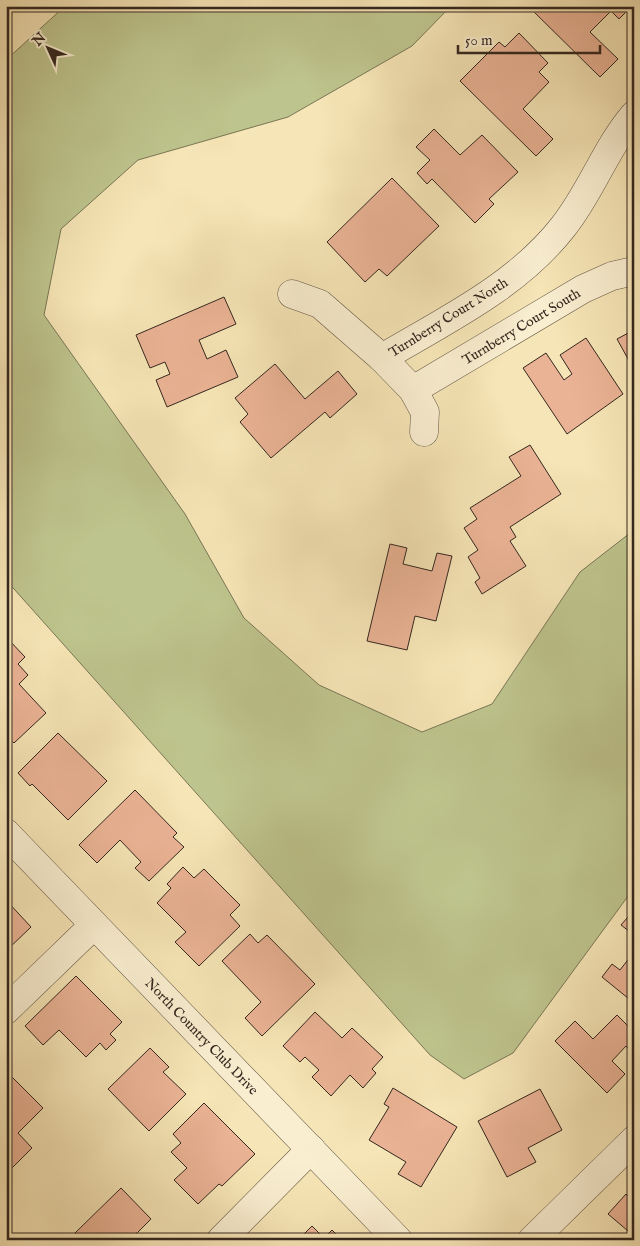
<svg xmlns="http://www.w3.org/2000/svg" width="640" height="1246" font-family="'IM FELL English',serif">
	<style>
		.green { fill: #bec48d; stroke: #797656 }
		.building { fill: #eab395; stroke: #34271f }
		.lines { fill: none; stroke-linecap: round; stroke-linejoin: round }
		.minor-casing { stroke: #645645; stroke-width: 29 }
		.minor { stroke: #f9eed0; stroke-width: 28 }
		.labels { text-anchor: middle; stroke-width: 4; stroke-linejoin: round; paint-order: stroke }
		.street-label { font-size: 14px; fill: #34271f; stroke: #f9eed0 }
	</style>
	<rect width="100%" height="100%" fill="#f6e5b6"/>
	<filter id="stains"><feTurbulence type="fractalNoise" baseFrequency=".004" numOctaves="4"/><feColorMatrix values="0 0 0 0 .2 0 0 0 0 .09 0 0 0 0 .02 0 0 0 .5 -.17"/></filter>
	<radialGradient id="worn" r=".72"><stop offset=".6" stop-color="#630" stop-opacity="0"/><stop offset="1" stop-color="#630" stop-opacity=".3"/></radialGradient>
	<polygon class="green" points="65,6 451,6 412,46 288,117 138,160 61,229 44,315 185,514 244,618 319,685 422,732 492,704 580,572 634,530 634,888 513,1053 464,1079 430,1055 6,580 6,60"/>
	<g class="building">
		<polygon points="528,6 632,6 619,19 611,11 590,32 618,59 600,77"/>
		<polygon points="519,33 548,63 539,72 549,82 523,109 553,139 536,156 460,81 499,42 505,47"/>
		<polygon points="434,129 460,155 482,135 518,172 489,199 494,204 475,223 432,179 427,184 417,173 430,160 416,147"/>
		<polygon points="392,178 439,226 387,276 379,269 365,282 327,242"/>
		<polygon points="224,297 236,324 199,340 207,359 226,350 238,377 167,407 156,380 170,374 165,362 150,368 136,335"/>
		<polygon points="634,311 634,323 628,314"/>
		<polygon points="634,330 634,368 633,368 617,339"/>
		<polygon points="586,338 623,394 567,434 523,368 546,353 564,380 572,374 560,355"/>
		<polygon points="275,364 305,399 338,371 357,394 330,418 325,412 271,458 240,422 248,414 235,398"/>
		<polygon points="530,445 561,494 510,527 516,537 510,541 526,566 482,594 475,582 480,578 468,557 478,550 464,528 477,519 470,508 521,476 509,457"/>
		<polygon points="390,544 407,548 403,564 432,571 437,553 452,556 436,621 415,616 407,650 367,641"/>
		<polygon points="8,639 25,657 18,664 28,675 19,684 46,713 14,743 6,735"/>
		<polygon points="58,733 107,781 68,820 32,784 30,786 18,773"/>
		<polygon points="135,790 177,833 173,837 184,847 149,881 135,868 141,862 120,840 97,863 79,845"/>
		<polygon points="183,867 194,878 204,869 240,905 230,915 240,926 199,966 175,942 186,932 157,903 171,888 167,884"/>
		<polygon points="6,900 31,927 6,951"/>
		<polygon points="634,910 634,935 621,925"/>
		<polygon points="250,934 258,943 267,935 315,984 262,1036 245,1018 261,1002 222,961"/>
		<polygon points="634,952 634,1003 602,977 612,964 620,970"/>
		<polygon points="76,976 122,1022 110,1034 116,1040 106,1050 100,1043 86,1057 59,1030 43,1045 25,1026"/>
		<polygon points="315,1012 342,1038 352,1028 383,1057 372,1069 376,1073 363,1088 350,1075 331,1096 312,1077 319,1070 305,1057 300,1062 283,1046"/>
		<polygon points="617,1015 634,1032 634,1049 631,1051 626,1046 612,1061 625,1074 607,1093 555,1041 575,1021 593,1039"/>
		<polygon points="150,1048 169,1067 163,1072 186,1094 149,1131 108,1089"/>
		<polygon points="8,1073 43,1108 18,1133 32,1148 11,1169 6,1165 6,1075"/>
		<polygon points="393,1088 457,1127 421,1187 398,1174 406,1162 369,1140 389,1107 384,1104"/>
		<polygon points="540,1089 562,1130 528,1148 536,1162 507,1177 478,1121"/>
		<polygon points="204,1103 255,1154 222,1186 219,1184 198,1204 174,1180 187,1168 171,1152 181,1143 173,1134"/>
		<polygon points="121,1188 151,1219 130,1240 81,1240 75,1233"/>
		<polygon points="626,1194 632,1200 634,1198 634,1236 608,1214"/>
		<polygon points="312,1226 324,1238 332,1230 342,1240 298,1240"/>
	</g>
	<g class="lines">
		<g class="minor-casing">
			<g id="minor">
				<polyline points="292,294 320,304 382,358 413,390 425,412 424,432"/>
				<path d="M382,358C446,320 517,286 563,227C591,192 605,149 634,115"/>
				<polyline points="413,390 583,289 612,276 634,271"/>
				<polyline points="6,833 398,1240"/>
				<polyline points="6,1010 94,925"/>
				<polyline points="221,1240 311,1149"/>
				<polyline points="532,1240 634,1140"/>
			</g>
		</g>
		<use href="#minor" class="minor"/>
	</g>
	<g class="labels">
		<g class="street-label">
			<text transform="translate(448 317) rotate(-32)" y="5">Turnberry Court North</text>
			<text transform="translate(521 326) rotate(-31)" y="5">Turnberry Court South</text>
			<text transform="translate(202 1036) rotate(46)" y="5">North Country Club Drive</text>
		</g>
	</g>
	<rect width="640" height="1246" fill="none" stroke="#f6e5b6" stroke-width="25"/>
	<rect x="8" y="8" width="625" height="1231" fill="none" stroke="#34271f" stroke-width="2.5"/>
	<rect x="12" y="12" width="615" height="1221" fill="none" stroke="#34271f"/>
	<g transform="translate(48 48) rotate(314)" stroke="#f9eed0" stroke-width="4" paint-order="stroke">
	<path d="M0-4L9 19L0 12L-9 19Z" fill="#34271f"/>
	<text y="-8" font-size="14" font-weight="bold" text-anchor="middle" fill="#34271f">N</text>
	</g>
	<path d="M458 45v8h142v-8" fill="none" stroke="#34271f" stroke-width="2.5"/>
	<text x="465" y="45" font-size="15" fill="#34271f" stroke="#f9eed0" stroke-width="4" paint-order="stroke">50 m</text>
	<rect width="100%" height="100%" filter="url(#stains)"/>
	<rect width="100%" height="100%" fill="url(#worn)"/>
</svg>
